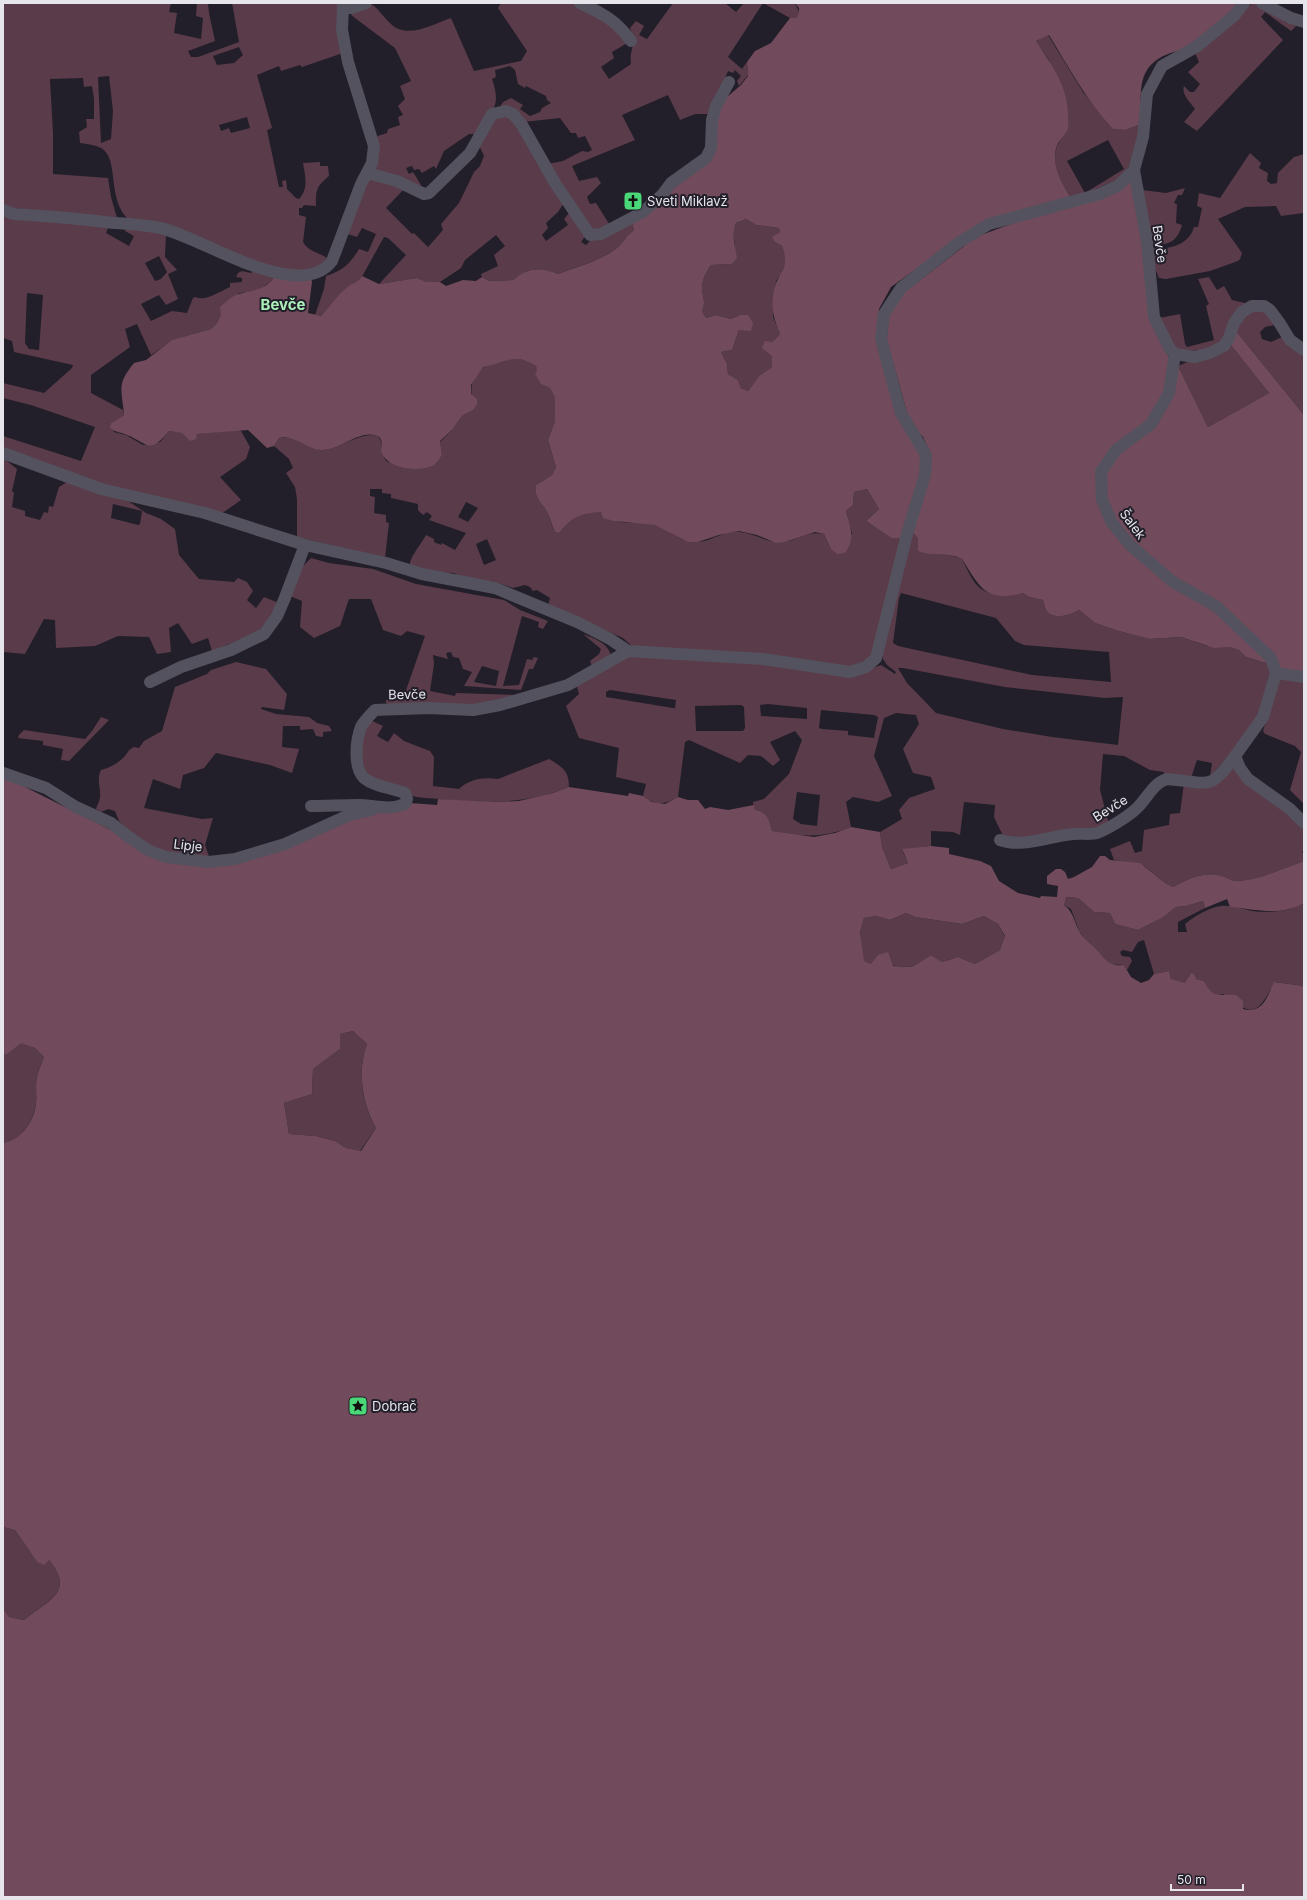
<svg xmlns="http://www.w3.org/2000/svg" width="1307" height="1900" font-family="Inter,sans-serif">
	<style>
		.green { fill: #5a3b49; fill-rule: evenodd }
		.forest { fill: #714b5b; fill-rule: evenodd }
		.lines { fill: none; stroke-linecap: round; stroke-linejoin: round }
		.minor { stroke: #54525e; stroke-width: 12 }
		.labels { text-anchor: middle; stroke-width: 4; stroke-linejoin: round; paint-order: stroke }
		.poi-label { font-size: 13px; fill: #e6e5ec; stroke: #221f2a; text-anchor: start }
		.street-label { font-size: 13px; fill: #e6e5ec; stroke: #221f2a }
		.quarter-label { font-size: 15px; font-weight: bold; fill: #abefb9; stroke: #221f2a }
	</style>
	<rect width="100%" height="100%" fill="#221f2a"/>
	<g class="green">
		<path d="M3,3H171L169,12L177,13L174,33L201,39L203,18L196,16L197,3H208L209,13L215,41L188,51L191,57H198L239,42L232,3H337L343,53L302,67L300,65L281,71L279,66L257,75L272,128L267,130L279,187H283L282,181L286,180L287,189L296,198L299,199C309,188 305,176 303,163L320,162V166H328L329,176C316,187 316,190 316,206L304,205L302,208H299V215L306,217L303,242C309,252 318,252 327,258L317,270H275L129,220C106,200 120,158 101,148C95,145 87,144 80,143L79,132L87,127L86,119H94V99L92,86L84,87L83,78L50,79L53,133V174L108,178L111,197L117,218L3,207ZM239,47L243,55L234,63L217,65L213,56ZM109,76L113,111L111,139L101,143L98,77ZM247,117L250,128L231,133L229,128L221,131L219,125Z"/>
		<path d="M501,3H595C614,13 618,24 629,42L612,52L614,58L601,67L609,79L631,64C629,49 637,46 630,28L636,21L644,26L639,35L647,39L673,3H725L736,12L744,3H763L728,57L742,69L747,62L748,75L739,86L737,81L741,76L735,70L733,73L728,71L710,114H695L680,120L668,95L622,115L635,140L572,166L579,181L597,177L601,183L587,197L590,204L596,203L611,227L590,230L547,164L563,161L582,151L588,152L592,150L585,136L578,138L576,133H571L560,118L523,122L499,108L503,102L511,98L523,105L520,109L530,116L540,112L542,108L551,103L547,100L546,96L526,86L525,88L518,84L515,70L510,66L495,70L496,77L492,79C502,108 492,111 474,134H469L444,151L436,169L434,166L422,173L419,169L414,170L412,166L406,168L409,174L413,172L421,185L419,187L375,171V140L378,136L387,133L388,129L400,125L398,117L403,115L398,106L405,99L400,86L411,81L395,48L351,15L354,11L373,5C380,11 385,19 392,25C409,39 433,24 451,18L474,71L521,61L527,51L498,8Z"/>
		<polygon points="763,3 795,3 799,12 796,18 790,18"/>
		<path d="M1254,3L1298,24L1291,31L1265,12L1261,17L1283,40L1197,131L1184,122L1195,109C1190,102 1181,94 1184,86L1190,92H1194L1200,84L1188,72L1199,62L1195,53L1251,4Z"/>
		<path d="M1048,35L1083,92L1113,129L1125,130L1141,124L1132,162L1120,178L1072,200C1062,182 1048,163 1059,142C1062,135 1069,131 1068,123L1049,60L1036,41ZM1108,140L1124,169L1085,193L1067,161Z"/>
		<path d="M497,114L513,117L565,201L558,212L546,223L548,228L542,235L546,241L568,225L564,219L569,213L586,235L581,242L586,245L590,241L632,222L634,230C626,236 625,240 619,246C606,259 575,267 558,274C543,267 527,267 515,280L489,281L482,277L481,274L498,266L494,255L505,246L496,235L465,260L461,268L440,282H427L417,278L379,284L406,255L388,238L384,237L359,282L346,288L336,301L321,316L315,315L324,289L326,276C342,271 350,264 359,249L368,252L376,234L362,228L357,237L344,233L370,177L406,187L386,208L412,234L414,233L428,247L443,230L441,224L459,203L474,172L480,166L484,156L478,143Z"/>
		<path d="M1250,153L1261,163L1259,168L1268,173L1267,181L1271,184L1277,183L1278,173L1294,157L1304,154V213L1281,216L1276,206L1245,207L1218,219L1242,253L1240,259L1238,261L1210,271L1166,279L1159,278L1153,264L1152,248C1169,250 1189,245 1194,227H1198L1202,208L1197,206L1199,193L1220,198Z"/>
		<path d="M1185,188L1182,195H1178L1174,203L1177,204L1176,223L1182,225C1178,241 1166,249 1150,241L1142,190L1166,193Z"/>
		<path d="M3,214L109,225L106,233L129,246L134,236L125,231L126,226L166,234L165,257L177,270L168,274L178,299L166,305L159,295L141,304L151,321L172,311L187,313L193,298L195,297C206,302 220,291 230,287V283L242,282V278L236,277L238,273L242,271L251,273L253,271L275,276C267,288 254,292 239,293L221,314L217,323L211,329L173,340L151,355L137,324L125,329L130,347L91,375V393L123,410L124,415L111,423L114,432L126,435L143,445L160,442L169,431L197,434L238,430L241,431L250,447L246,459L220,477L241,500L221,514L142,499L3,449V436L81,461L95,427L31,405L3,398V383L44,393L72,368L73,365L14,352L12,341L3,338ZM159,256L167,272L161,279L155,281L145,263ZM27,293L43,295L39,350L29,349L25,343Z"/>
		<path d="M746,219L756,225L779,228L780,232L775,242L782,246L787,260L781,274L776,281L773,317L780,334L772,342V367L759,376L748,391L741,388L738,380L728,374L727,364L721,352L732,350L739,330L740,315L731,319L716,315L706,318L702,311C706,303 703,298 702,289C702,280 706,272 711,265L732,264L735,248L733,230L736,223Z"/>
		<polygon points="1209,277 1217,290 1224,286 1232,300 1245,303 1223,343 1206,351 1176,350 1159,318 1180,314 1185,344 1187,347 1214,340 1206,306 1209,304 1198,279"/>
		<polygon points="1263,309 1275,325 1265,327 1260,332 1262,339 1271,342 1282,337 1304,353 1304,415 1236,331 1247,312"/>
		<polygon points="1230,344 1269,393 1208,427 1178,366"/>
		<path d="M512,358L527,360L536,366L542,384L550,388L555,398V421L548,440L556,467L552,475L536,485C533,499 543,503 548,514C551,520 552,526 555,532L559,533C569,521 583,509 600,512C606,513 610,520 616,521C628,524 643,522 655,525C670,529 681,543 697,542C710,542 725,530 740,532C754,533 767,543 781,542C797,541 807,530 824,534L831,549L852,534L846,511L853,505L854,492L867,489L879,509L866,521L891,538H904L878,642L869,659L857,667L633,647L623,638L548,606L550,598L537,590L533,591L530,587L525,585L513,588L492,581L489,583L459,576L454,573L430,572L410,567C408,559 422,543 426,535L434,539V542L441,545L442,543L455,550L466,533L429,520L432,516L427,512L423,515L418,510V504L391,498V494L382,493V489H370V496L375,497L374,513L386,515V522L389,523L385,558L297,537V499L295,487L286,473L293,468L289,459L274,446L279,438L292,437C298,442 315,450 323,450C339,450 387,415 381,452L386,461L399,466L411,469L435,464L442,455L440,442L453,429L462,416L473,410C471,397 468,373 484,367C493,363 503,362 512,358ZM466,502L478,508L468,522L458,517ZM487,539L496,560L484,565L476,544Z"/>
		<path d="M3,458L17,469L12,491L14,493L12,507L25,511V516L40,520L44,512L48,513L49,506L53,507L59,487L67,482L128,501L146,513L161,519L175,529L179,555L199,579L234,582L238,578L247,582L253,591L247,600L256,608L264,597L279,603L262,627L256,633L212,651L208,638L192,644L178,623L169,628L171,652L157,654L149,637L118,636L95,646L56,648L55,620L44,619L25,654L3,652ZM113,504L142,511L140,524L138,525L111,518Z"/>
		<path d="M912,532L918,538V547L938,554L944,553L962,559C967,568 973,585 983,590C992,596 1013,595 1023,593L1029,597L1043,600C1044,603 1044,607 1046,610C1052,621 1071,615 1079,610L1095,623L1119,631L1149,639L1181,637L1207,646L1229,647L1239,650L1246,657L1273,665L1270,684L1251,731L1210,777L1212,763L1197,760L1191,778L1163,777L1164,772L1150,770L1124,756L1103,754L1100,790L1109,824L1096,830L1005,840L994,817L995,805L964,802L960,835L953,832L931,831V846L902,850L908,863L891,869L882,847L880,832L902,819L899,810L909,798L935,789L931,777L913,773L903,749L919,724L916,715L896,713L884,718L874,756L892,796L878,802L853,797L846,802L851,827C821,839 802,836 772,831C768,819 765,813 754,809L753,802L764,799L789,774L802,740L795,731L770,742L780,760L773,766L761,756L748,755L740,763L689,740L685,742L678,797C663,805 657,806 643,796L646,784L616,777L619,748L579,738L566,706L579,694L576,683L635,654L862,672L881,665L895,674L896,672L887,665L883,659L882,653ZM901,593L996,618L1015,641L1024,645L1109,652L1111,682L1032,675L898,646L893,643L899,598ZM898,668H903L1005,687L1105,698L1123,697L1118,745L1052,737L1003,729L936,713L907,683ZM610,690L676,700L675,708H673L606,697V692ZM768,704L807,708V719L761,716L760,705ZM741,705L744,707L745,728L743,731H696L695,706ZM821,710L874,715L878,717L874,738L848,735V731L822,729L819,728ZM797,792L820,795L817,826L801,824L793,819Z"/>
		<path d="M311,558L329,563L373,569L416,584L504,600L520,610L548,621L543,629L538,627L539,622L522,616L503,686L519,685L527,659L532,660L534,657L538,658L533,669H529L521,690L464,686L472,672L463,669L459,658L453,657L451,652L446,653L448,659L433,655L434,664L430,691L455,696L456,693L520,695L480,705H390L386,703V700L404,696L425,636L407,631L401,636L383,630L371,599H349L340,626L314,638L300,627L302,601L290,596L302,567ZM482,666L499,671L496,686L474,682Z"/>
		<path d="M583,634C593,638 609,643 611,656L593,669L590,661L599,654L601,649Z"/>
		<path d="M236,662L266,669L287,694L284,710L262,707L261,709L276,714L309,717L317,723L329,726L332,731L323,732V737L316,736L313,729L300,730V726H283L282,747L299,749L292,773L270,765L216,753L204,768L183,775L180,789L153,779L144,808L202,819L213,818L205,845L210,859L162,852L130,833L119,821L115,811L108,809L101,812L96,809C97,805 100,801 100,797C101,787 96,780 101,770C109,768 119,763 125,756C128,752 129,749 134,747L139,748L144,741L162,731L175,687L207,674L211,670Z"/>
		<polygon points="1287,676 1304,680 1304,804 1290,790 1301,752 1295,746 1265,734 1263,731 1278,680"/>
		<polygon points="101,717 109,720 69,761 61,760 63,749 43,745 43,741 18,738 19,735 24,730 85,739 92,731"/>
		<path d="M370,720L383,726L377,736L388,742L394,733L404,741L430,751L434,757L433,786L459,789C469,779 484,777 498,779L549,759C562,767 569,770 569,787C528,804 484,804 440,799C430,798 421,798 412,796C398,794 383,784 369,779L359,756L361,740Z"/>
		<path d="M1234,762L1304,828V849L1302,852L1304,854V861C1283,868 1260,880 1238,881C1230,881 1225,876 1218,875C1202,872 1186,880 1173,887L1165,883L1144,866L1114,860L1110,849L1130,841L1135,853L1142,851L1144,830L1169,825L1170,814L1180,813L1184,783L1205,787Z"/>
		<path d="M1065,897L1078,898L1094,912L1110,913L1115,924L1138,930L1162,918L1176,907L1186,906L1203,901L1205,908L1178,922V932H1187L1185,924C1193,917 1210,907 1221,906C1232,905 1242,909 1252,911C1269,913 1290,912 1304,903V986L1275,982C1256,1016 1254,1017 1223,994L1215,996L1209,991L1204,981L1196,979L1191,973L1185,984L1171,979L1169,971L1154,974L1144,940L1138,942L1132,952L1123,950L1120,952L1122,956L1130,957L1132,961L1127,970L1124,965L1109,964L1103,959L1094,948L1086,941L1079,931L1071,909L1064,905Z"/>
		<polygon points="906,913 915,917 962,924 984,916 998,924 1005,937 1000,950 975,964 958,957 942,962 931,955 912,967 871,964 863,961 860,932 864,918 876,916 890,920"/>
		<path d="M353,1031L367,1044C357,1070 362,1105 376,1128L360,1151L346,1148L335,1141L316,1136L289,1134L284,1103L312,1094L313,1069L340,1049V1034Z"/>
		<path d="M21,1042L35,1048L44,1057C42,1063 38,1070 37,1077C35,1086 37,1094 36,1102C34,1122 22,1139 3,1143V1054L6,1055Z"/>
		<path d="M3,1527L15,1530L37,1562L49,1560C76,1593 47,1600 24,1620L9,1617L3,1608Z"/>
	</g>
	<g class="forest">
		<path d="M795,3H1241C1231,13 1207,39 1195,44C1183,50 1169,52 1158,59C1135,74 1142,101 1141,124L1125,130L1113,129C1087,101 1069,68 1049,35L1036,41C1052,65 1069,88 1068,118C1068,121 1069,125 1068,128C1067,133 1061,138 1058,143C1049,164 1062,182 1072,200L1029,209L927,261L891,287L879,309L878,337L923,460L904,538H891L866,521L879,509L867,489L854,492L853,505L846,511C850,527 856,538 845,553L837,554L831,549L824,534L815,532L785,542L776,543L757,535L739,531L719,535L698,542H688L655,525L614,521L603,518L601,512C580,513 573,517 559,533L555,532C552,526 551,519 548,514C543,503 533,499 536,485L552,475L556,467L548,440L555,421V398L550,388L541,384L535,374L537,371L536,366C515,352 504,363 483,367L471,385V394L477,399V404L473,410L462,416L453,429L440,441L442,455C440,458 437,463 434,465C418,473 388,469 381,452C381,447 384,438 377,436C359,429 340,451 321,450C305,449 294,434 279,438L274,446L267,448L248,430L197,434L196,439L190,441L182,433L169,431C149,455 149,444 127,435C121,432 116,433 110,428L111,423L124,415C122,389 116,385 134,363L146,360L172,340L211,329L217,323L221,314L220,307C226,302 231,296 239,294C254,289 265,291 275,276L311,277L312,282L308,313L321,316C329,308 336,297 345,289C351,283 358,284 362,276L379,284L417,278L427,282H440L446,286L463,280L476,281L482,277L489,281L514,280C527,267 543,267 558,274C576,267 606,259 619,246C625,240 626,236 634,230L632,222L675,182L707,162L720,103L741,85L748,76L747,62L755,51L771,43L790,18H796L799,12V8ZM746,219L756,225L779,228L780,232L772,237L775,242L782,246C786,257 787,264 780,275C779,278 777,280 776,283C770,303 772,315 780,334L772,342L765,341L762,348L772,356V367L759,376L748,391L741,388L738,380L728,374L727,364L721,352L732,350L739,330L751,331L753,323L748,315H740L731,319L716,315L706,318L702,311C706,303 703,298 702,289C702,280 706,272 711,265L732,264L737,258C735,245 731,235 736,223Z"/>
		<path d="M1131,182L1159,340L1171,361L1178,366L1208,427L1269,393L1230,344L1236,331L1304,415V676L1288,672L1273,665L1246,657L1239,650L1229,647L1214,648L1181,637L1149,639L1119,631L1095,623L1079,610C1071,615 1052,621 1046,610C1044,607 1044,603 1043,600L1029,597L1023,593C985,603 980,587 962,559C945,551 934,557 918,551V538L912,532L929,450L923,437L910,423L887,341L888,312L901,295L976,237L1032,216Z"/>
		<path d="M3,779L17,783L109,829L197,865L410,803L437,805L438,799L493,802L519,801L553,793L569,787L628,796L629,793L643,796L652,802L665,804L678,797L688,800H698L705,809L710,807L728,810L754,805V809C768,814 768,817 772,831L814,837L835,833L851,827L880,832L882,847L891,869L908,863L902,849L931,846L949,848V854L980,861L991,866L999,881L1018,893L1040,898L1041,896L1057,897L1058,886L1047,884V876L1056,869H1061L1065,872L1068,879L1074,877L1092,867L1100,856H1105L1110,860L1140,863L1165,883L1173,887C1186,880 1202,872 1218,875C1225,876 1230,881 1238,881C1260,880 1283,868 1304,861V903C1281,917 1254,909 1230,907L1227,899L1205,908L1203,901L1186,906L1176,907L1162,918L1138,930L1115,924L1110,913L1094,912L1078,898L1066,897L1064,905C1073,911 1074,921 1079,931C1083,938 1088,942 1094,947C1104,957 1107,967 1124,965L1131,977L1141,983L1149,980L1154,974L1169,971L1171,979L1185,983L1191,973L1194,974L1196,979L1204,981C1213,999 1218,994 1236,995L1243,1001V1009C1263,1014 1267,997 1274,982L1304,986V1897H3V1608L9,1617L24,1620C47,1600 76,1593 49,1560L44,1565L37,1562L15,1530L3,1527V1143C22,1139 34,1122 36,1103C37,1094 35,1086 37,1077C38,1071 42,1063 44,1057L35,1048L21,1043L6,1055L3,1054ZM906,913L915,917L962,924L984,916L998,924L1005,936L1000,950L975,964L958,957L942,962L931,955L912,967L893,966L888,952L878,955L871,964L864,961L860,932L864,918L876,916L890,920ZM353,1031L367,1044C357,1070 362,1104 376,1128L361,1151L346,1148L335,1141L316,1136L289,1134L284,1103L312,1094L313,1069L340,1049V1034Z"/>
	</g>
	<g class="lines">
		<g class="minor">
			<polyline points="342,3 346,8 352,8 366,3"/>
			<path d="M580,3C603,14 616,20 631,41"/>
			<polyline points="1244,3 1234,16 1196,47 1162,66 1147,94 1143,137 1134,170 1147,242 1154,317 1170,349 1175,354 1195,357 1210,353 1224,346 1229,338 1234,323 1242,312 1252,306 1264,306 1270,310 1279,322 1290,340 1304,350"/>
			<polyline points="1262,3 1291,18 1304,22"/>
			<polyline points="367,173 397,181 424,194 429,193 470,153 492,114 506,111 513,114 522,125 555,183 590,235 601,234 643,212 662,195 671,183 706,158 711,148 712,120 716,106 729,82"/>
			<path d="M3,210L14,214C47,216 81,219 114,223C129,224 145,225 160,228C200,236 299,305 332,261L361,184L372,163L374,146L348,62L342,30L343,6"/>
			<polyline points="1175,354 1169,393 1151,424 1116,450 1101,472 1102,500 1112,523 1130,545 1173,582 1216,606 1271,658 1276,673 1263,717 1235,756 1240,768 1248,779 1290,809 1304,823"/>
			<polyline points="3,453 101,489 205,513 305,545 386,563 422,574 495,588 577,622 610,639 628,651 763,659 850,672 866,667 876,658 907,534 925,475 926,455 901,413 894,388 881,339 884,314 901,288 958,243 989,224 1100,194 1119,185 1134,170"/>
			<polyline points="1276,673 1304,677"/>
			<polyline points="150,682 181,667 231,650 264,634 277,616 284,600 305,545"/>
			<polyline points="3,773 46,788 76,807 111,823 130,838 148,850 166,857 209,862 235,859 285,844 349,815 372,810"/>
			<path d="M311,806C326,806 342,805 358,805C375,805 388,811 405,804L407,799L405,793C392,788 375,787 364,778C353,767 356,740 361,727C364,721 370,715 375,710L428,708L473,710L500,705L568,685L628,651"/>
			<path d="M1000,840C1022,848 1050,836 1073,834C1081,833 1090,835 1097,833C1108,829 1129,816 1137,808C1147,799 1153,783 1167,779C1208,782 1209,793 1235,756"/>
		</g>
	</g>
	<defs>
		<g id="church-square" transform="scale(1)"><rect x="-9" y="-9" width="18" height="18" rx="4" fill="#49d778" stroke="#221f2a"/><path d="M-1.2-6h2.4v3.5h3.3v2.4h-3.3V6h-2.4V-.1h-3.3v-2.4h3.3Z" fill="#111"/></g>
		<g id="sight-square" transform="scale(1)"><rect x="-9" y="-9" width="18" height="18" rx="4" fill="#49d778" stroke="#221f2a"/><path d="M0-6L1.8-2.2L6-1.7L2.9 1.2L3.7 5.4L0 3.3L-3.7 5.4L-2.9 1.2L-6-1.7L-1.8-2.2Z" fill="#111"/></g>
	</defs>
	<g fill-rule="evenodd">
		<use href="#church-square" x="633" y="201"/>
		<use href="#sight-square" x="358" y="1406"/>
	</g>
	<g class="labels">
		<g class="poi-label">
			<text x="647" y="206">Sveti Miklavž</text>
			<text x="372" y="1411">Dobrač</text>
		</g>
		<g class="street-label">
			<text transform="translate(1160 244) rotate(82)" y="5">Bevče</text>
			<text transform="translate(1133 524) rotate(53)" y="5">Šalek</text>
			<text transform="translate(407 694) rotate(-1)" y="5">Bevče</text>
			<text transform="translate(1110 808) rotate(-32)" y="5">Bevče</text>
			<text transform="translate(188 845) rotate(7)" y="5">Lipje</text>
		</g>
		<g class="quarter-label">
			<text x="283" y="310">Bevče</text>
		</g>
	</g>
	<rect width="1307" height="1900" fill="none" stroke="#e6e5ec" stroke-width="8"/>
	<path d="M1171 1884v6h72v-6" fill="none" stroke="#e6e5ec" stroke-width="2"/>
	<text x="1177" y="1884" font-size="12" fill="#e6e5ec" stroke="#221f2a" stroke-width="3" paint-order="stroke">50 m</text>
</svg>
